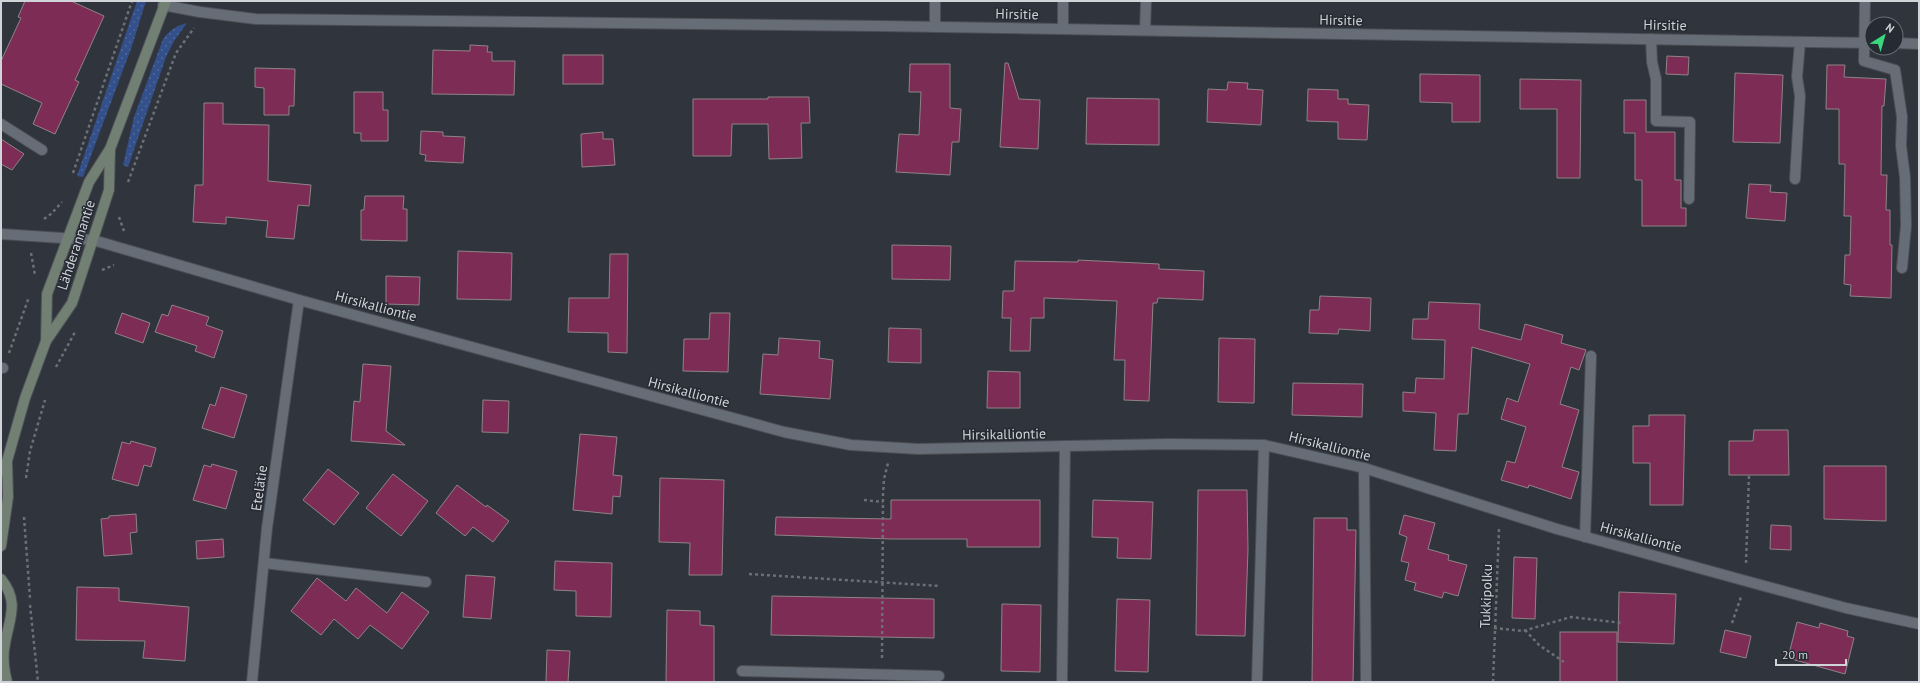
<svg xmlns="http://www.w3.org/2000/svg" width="1920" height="683" font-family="'PT Sans',sans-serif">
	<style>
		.grass { fill: url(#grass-dots) }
		.building { fill: #7d2c55; stroke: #8f8387 }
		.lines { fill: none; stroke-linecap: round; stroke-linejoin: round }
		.service-casing { stroke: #4c4f56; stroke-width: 12 }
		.minor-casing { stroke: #4c4f56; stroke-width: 12 }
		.secondary-casing { stroke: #4c4f56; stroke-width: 12 }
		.path { stroke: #6b6f76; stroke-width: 2.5; stroke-dasharray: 3 3; stroke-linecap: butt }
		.service { stroke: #676d76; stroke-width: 10 }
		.minor { stroke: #676d76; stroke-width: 10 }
		.secondary { stroke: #718072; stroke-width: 10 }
		.labels { text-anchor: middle; stroke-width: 3; stroke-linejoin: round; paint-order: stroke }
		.street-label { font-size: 14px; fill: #d0d3d8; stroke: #262a33 }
	</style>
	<defs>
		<pattern id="grass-dots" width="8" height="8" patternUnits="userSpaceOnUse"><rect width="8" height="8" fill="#33508b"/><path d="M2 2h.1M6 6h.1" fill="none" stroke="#50689b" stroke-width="1.8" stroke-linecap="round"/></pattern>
	</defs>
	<rect width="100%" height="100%" fill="#30343d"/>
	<g class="grass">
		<polygon points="137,1 146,1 132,46 83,177 77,176"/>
		<path d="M187,23L174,41L166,57L128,167L123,165L134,117L163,39C170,30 176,26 187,23Z"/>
	</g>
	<g class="building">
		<polygon points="25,1 71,1 104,16 75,80 79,82 55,134 33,124 42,103 1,84 1,61 21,18 18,17"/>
		<polygon points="470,45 488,46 487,52 492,52 492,61 515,61 514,95 432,94 433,50 470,51"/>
		<rect x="563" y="55" width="40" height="29"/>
		<polygon points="1667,56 1689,57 1688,75 1666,74"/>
		<polygon points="1005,63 1008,63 1019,99 1040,100 1038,149 1000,147"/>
		<polygon points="910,64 950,64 950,108 961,109 959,142 952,142 950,175 896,172 899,134 919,135 921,92 909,92"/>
		<polygon points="1827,65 1845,65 1844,77 1886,79 1884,106 1882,106 1881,175 1887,175 1886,210 1890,210 1890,245 1892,245 1891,298 1850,296 1851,285 1844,284 1845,255 1850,255 1851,216 1844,216 1845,164 1839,164 1839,109 1826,109"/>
		<polygon points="255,68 295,69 294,106 289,106 289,115 264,115 264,88 255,87"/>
		<polygon points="1735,73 1783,75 1780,143 1733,142"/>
		<polygon points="1420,74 1480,75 1480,122 1452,122 1452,103 1420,102"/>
		<polygon points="1520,79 1581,80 1580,178 1557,178 1557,109 1520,109"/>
		<polygon points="1228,82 1248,83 1247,89 1263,90 1261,125 1207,122 1208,89 1227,90"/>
		<polygon points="1308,89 1338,90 1338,99 1348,99 1348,104 1369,105 1367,140 1338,139 1338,122 1307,121"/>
		<polygon points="354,92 383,92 383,110 388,110 388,141 361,141 361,133 354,133"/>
		<polygon points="768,97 809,97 810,123 801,123 802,158 769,159 768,124 732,124 731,156 693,156 693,99 768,99"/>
		<polygon points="1087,98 1159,99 1159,145 1086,144"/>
		<polygon points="1624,100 1646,100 1646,132 1675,132 1675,180 1681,180 1681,208 1686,208 1686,226 1642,226 1642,180 1635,180 1635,133 1624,133"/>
		<polygon points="204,103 223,103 223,124 269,125 268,181 311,185 309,206 298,205 294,239 266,237 268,221 226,217 226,224 193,222 195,185 203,185"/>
		<polygon points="421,131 443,132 443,136 465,137 463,163 425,161 426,155 420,154"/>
		<polygon points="603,132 603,139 613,139 615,165 582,167 581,134"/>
		<polygon points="1,139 24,154 12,170 1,164"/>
		<polygon points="1749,184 1771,185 1770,192 1787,193 1785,221 1746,218"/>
		<polygon points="365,196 404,196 403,209 407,209 407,241 361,240 361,210 364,210"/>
		<polygon points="892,245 951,246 950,280 892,279"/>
		<polygon points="458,251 512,253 511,300 457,299"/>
		<polygon points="610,254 628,254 627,353 608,352 608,333 568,332 569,298 609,298"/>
		<polygon points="1078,260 1159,264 1159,269 1204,271 1203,300 1158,298 1157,303 1153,303 1149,401 1124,400 1125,360 1114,360 1117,301 1044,298 1044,318 1031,318 1030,351 1010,351 1011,318 1002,318 1003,291 1014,291 1015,261 1078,262"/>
		<polygon points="386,276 420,277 419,305 386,304"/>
		<polygon points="1320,296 1371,298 1370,331 1339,329 1338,334 1309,333 1310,310 1319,310"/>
		<polygon points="1429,302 1480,304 1479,329 1521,340 1525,324 1563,335 1561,343 1586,350 1579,370 1571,367 1560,404 1579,410 1562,467 1579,472 1571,499 1529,485 1528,488 1501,480 1507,461 1515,463 1526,427 1501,419 1507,398 1518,402 1530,364 1472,347 1468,414 1458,414 1456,451 1434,450 1436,413 1403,411 1403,392 1415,393 1416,378 1444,379 1445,340 1412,339 1413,319 1428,319"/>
		<polygon points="172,305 209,317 206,325 223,331 214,358 195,351 197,346 155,332 162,314 168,316"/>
		<polygon points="122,313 150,323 143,343 115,333"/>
		<polygon points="710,313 730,313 728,372 683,371 684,339 709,339"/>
		<polygon points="889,328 921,329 921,363 888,362"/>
		<polygon points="779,338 820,341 819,358 833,360 830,399 760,394 763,354 778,355"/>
		<polygon points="1219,338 1255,339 1254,403 1218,402"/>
		<polygon points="363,364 391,366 386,431 405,445 351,441 354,401 360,402"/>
		<polygon points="988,371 1020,372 1020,408 987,408"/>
		<polygon points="1293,383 1363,384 1362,417 1292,415"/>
		<polygon points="221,387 247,395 234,438 202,428 210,404 215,406"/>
		<polygon points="483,400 509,401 508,433 482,432"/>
		<polygon points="1649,415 1685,415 1683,505 1650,505 1650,463 1633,463 1633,426 1649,426"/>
		<polygon points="1754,430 1788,430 1789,475 1729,475 1729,441 1753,441"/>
		<polygon points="580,434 617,437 613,475 622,476 620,497 613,496 612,514 573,510"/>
		<polygon points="131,441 156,448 151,467 144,465 138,486 112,479 122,442 130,444"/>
		<polygon points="212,464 237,471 226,509 193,500 204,465 211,467"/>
		<polygon points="1824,466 1886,466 1886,521 1824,519"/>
		<polygon points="328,469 359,493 334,525 303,500"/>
		<polygon points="393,474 428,501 401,536 366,508"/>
		<polygon points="660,478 724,480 722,575 689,575 690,543 659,542"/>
		<polygon points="457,485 486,507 487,505 509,521 493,542 473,527 465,536 436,513"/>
		<polygon points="1198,490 1247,490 1248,549 1245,636 1196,635"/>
		<polygon points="891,500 1040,500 1040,547 967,547 967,539 891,539 775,535 776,517 891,519"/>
		<polygon points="1093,500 1153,502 1151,559 1117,558 1118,538 1092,537"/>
		<polygon points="136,514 137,532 130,533 132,554 104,556 101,519 109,518 109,516"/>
		<polygon points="1404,515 1435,523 1428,549 1449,555 1448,560 1467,565 1458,596 1444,592 1442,598 1414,590 1416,583 1405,580 1409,563 1401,561 1407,537 1399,534"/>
		<polygon points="1314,518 1347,518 1347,530 1356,530 1353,682 1312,682"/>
		<polygon points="1771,525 1791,526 1791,550 1770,549"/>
		<polygon points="223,539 224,557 197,559 196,541"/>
		<polygon points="1514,557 1537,558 1535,619 1512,618"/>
		<polygon points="555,561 612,563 611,617 576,616 576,591 554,590"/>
		<polygon points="466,575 495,577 491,619 463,617"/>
		<polygon points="317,578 346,601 356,588 387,613 402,592 429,612 402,649 370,625 358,639 334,619 321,635 291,611"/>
		<polygon points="77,587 119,588 119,601 189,607 185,661 143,658 145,641 76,640"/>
		<polygon points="1619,592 1676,594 1674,644 1618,642"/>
		<polygon points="772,596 934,599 934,638 771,635"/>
		<polygon points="1117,599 1150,600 1148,672 1115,671"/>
		<polygon points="1002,604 1041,605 1040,672 1001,671"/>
		<polygon points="667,610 700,611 700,625 714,626 714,682 666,682"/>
		<polygon points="1797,622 1819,628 1820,623 1848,631 1847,636 1854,638 1845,674 1788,658"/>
		<polygon points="1725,630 1751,636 1746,658 1720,652"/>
		<rect x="1560" y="632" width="57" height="50"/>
		<polygon points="547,650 570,651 568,682 546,682"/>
	</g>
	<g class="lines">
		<g class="service-casing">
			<g id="service">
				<polyline points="935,1 935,27"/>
				<polyline points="1865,1 1864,61 1895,70 1902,117 1901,146 1905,177 1906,226 1902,268"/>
				<polyline points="1063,29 1063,1"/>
				<polyline points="1145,30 1146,1"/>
				<polyline points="1651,39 1652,62 1656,79 1656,121 1690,122 1689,199"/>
				<polyline points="1,124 42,150"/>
				<polyline points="1795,179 1800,96 1797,77 1800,42"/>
				<polyline points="1,368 3,368"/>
				<polyline points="1364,468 1366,682"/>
				<polyline points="1585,537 1591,356"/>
				<polyline points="264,563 426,582"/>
				<polyline points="742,671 939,676"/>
				<polyline points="1062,682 1065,447"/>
				<polyline points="1257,682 1264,445"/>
			</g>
		</g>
		<g class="minor-casing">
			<g id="minor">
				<polyline points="163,5 200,12 256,19 880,26 1872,43"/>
				<polyline points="1896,43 1919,44"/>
				<polyline points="1,234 93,240 299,300 784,432 851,445 918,449 1169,444 1264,445 1364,468 1557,529 1746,581 1846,608 1919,624"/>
				<polyline points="252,682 267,528 299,300"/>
			</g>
		</g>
		<g class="secondary-casing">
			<g id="secondary">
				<polyline points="46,341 47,294 89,182 110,149 166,1"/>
				<polyline points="1,472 7,461 25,398 46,341 72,303 76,291 109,190 110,149"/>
				<polyline points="1,546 8,497 7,462"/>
				<path d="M1,579C20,602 9,619 5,644C2,657 4,670 7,682"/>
			</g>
		</g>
		<g class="path">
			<polyline points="73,173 132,1"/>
			<polyline points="128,182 176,53 194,28"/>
			<polyline points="119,217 124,231"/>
			<polyline points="44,219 51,214 62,202"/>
			<polyline points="31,253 35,275"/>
			<polyline points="102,270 114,265"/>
			<polyline points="9,353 29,297"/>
			<polyline points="56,367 75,332"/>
			<polyline points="26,478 30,451 45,400"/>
			<polyline points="864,500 883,502"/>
			<polyline points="24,517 30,598"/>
			<polyline points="1746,563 1749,475"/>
			<polyline points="749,574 940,586"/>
			<polyline points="30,605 38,682"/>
			<polyline points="1732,623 1741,597"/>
			<polyline points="1494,628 1523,631 1571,617 1622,623"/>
			<polyline points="1525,630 1539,645 1564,662"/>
			<polyline points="882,658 883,494 884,479 888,463"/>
			<polyline points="1493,682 1499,529"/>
		</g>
		<use href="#service" class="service"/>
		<use href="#minor" class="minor"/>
		<use href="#secondary" class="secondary"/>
	</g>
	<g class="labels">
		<g class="street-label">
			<text transform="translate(1017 14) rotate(1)" y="5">Hirsitie</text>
			<text transform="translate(1341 20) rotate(1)" y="5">Hirsitie</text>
			<text transform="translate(1665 25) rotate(1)" y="5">Hirsitie</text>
			<text transform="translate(76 245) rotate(-72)" y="5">Lähderannantie</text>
			<text transform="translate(376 306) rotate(15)" y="5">Hirsikalliontie</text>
			<text transform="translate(689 392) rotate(15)" y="5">Hirsikalliontie</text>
			<text transform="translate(1004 434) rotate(-1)" y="5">Hirsikalliontie</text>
			<text transform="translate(1330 446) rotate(14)" y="5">Hirsikalliontie</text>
			<text transform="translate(259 488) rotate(-82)" y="5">Etelätie</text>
			<text transform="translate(1641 537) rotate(15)" y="5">Hirsikalliontie</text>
			<text transform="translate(1486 596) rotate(-88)" y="5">Tukkipolku</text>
		</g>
	</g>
	<rect width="1920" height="683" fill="none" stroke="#d0d3d8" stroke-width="4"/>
	<g transform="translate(1884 36) rotate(37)"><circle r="19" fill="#262a33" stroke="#6a6e75"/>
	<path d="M0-3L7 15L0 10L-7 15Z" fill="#3bd77f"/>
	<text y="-6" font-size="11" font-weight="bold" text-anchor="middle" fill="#d0d3d8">N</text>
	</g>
	<path d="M1776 659v6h70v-6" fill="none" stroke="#d0d3d8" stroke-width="2"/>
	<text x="1782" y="659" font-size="12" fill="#d0d3d8" stroke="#262a33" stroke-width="3" paint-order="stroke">20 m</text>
</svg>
